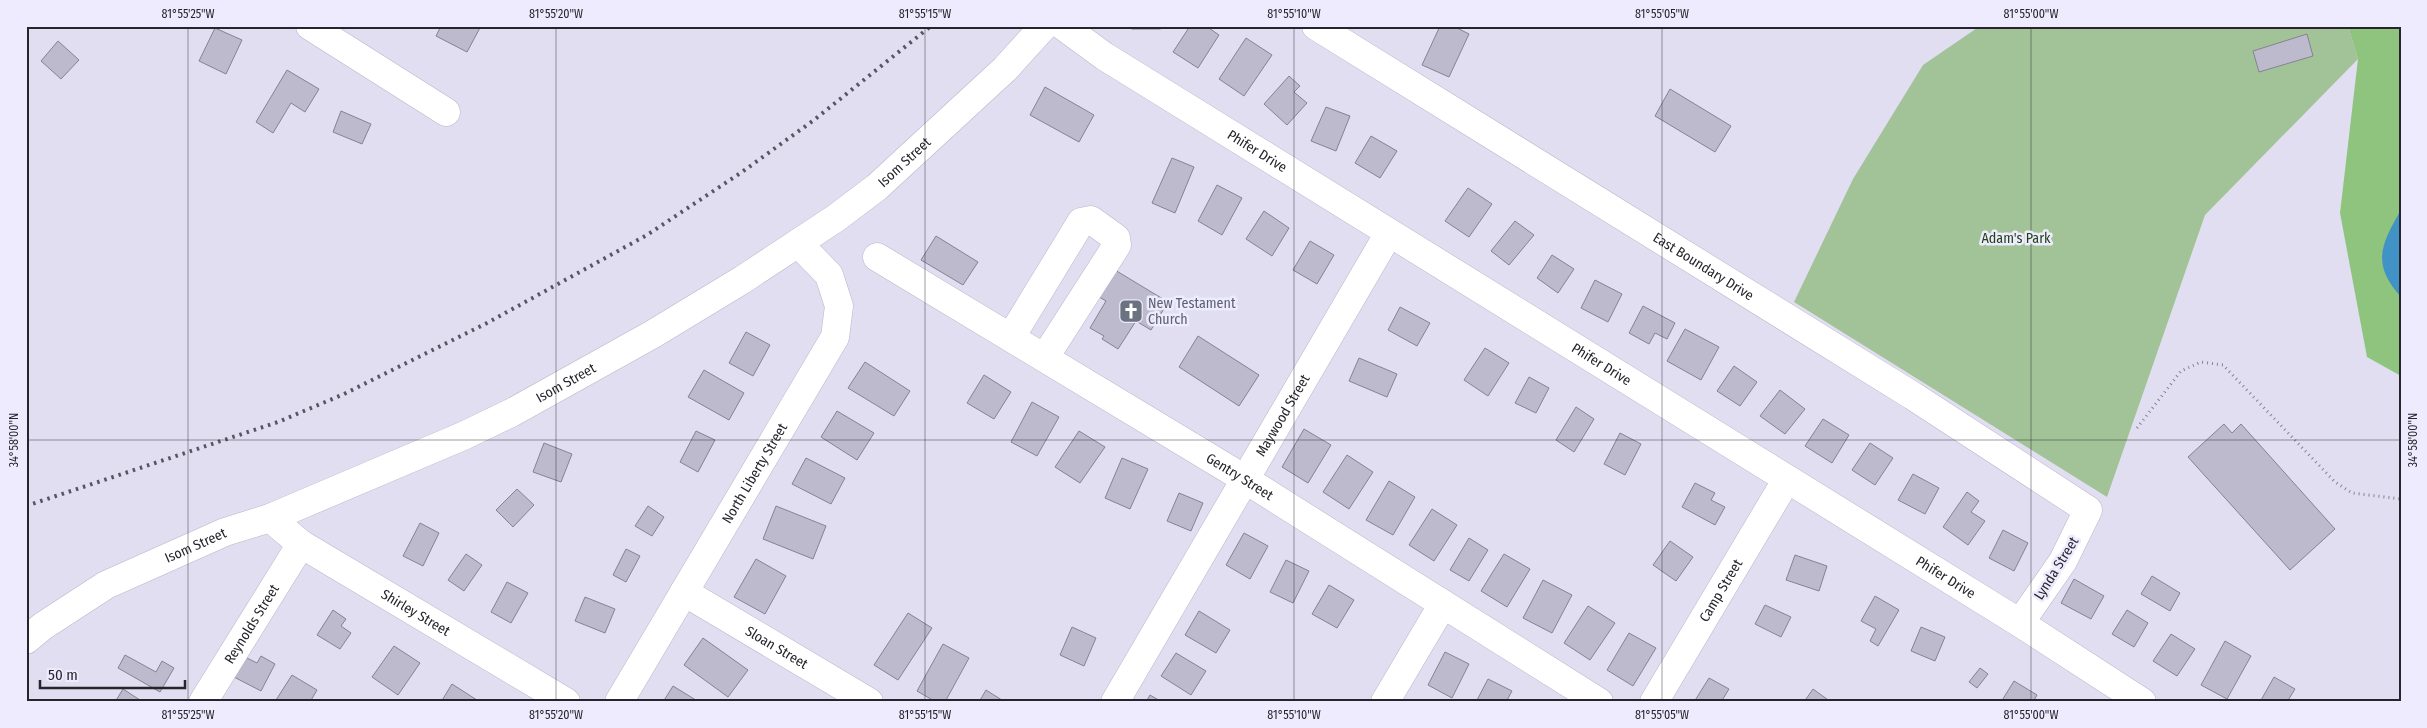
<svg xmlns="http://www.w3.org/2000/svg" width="2427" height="728" font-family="'Fira Sans Condensed',sans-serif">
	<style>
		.green { fill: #a2c398 }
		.forest { fill: #8fc47f }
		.water { fill: #4193c6 }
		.building { fill: #bdbacd; stroke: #858293 }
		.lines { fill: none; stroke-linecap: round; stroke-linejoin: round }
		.minor-casing { stroke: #b9b6c8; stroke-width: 29 }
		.major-casing { stroke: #b9b6c8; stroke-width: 29 }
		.path { stroke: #858390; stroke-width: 3; stroke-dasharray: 1 4; stroke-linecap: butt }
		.minor { stroke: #fff; stroke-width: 28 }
		.major { stroke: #fff; stroke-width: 28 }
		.rail { stroke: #575660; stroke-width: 4; stroke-dasharray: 2.5 5; stroke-linecap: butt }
		.ticks { fill: none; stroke: #26252c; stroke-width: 1; stroke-opacity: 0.45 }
		.labels { text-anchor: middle; stroke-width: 5; stroke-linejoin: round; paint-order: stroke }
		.street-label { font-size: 14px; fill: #26252c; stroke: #eeebfe }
		.park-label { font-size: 14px; fill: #1f4213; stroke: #eeebfe }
		.worship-label { font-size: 14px; fill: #5b616d; stroke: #eeebfe; text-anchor: start }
		.neatline { fill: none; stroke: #26252c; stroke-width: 2 }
		.ticks-label { font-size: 12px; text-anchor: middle; fill: #26252c }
	</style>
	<rect width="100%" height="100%" fill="#e1def1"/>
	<polygon class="green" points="1980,26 2348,26 2358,59 2205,215 2107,497 1794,302 1853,179 1923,65"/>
	<polygon class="forest" points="2348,26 2401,26 2401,376 2367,357 2340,213 2358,59"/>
	<path class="water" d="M2401,210V297C2371,264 2381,244 2401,210Z"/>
	<g class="building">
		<polygon points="441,26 481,26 467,52 436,36"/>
		<rect x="1132" y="26" width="28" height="3"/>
		<polygon points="1190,26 1206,26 1219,35 1198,68 1173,52"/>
		<polygon points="1440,26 1453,26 1469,34 1449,77 1422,65"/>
		<polygon points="215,28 242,40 226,74 199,61"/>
		<polygon points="2307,34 2313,56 2259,72 2253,51"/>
		<polygon points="1246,38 1272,55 1244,96 1219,79"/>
		<polygon points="58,41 79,60 61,79 41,61"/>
		<polygon points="287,70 319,89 305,112 291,103 273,133 256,122"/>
		<polygon points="1289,76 1300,86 1294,92 1307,103 1287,125 1264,104"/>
		<polygon points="1045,87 1094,115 1079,142 1030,115"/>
		<polygon points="1670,89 1731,126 1715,152 1655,116"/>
		<polygon points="1326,107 1350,116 1336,151 1311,141"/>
		<polygon points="341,111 371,124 362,144 333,132"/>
		<polygon points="1371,136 1397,151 1380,178 1355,163"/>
		<polygon points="1172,158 1194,167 1175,213 1152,203"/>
		<polygon points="1217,185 1242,198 1222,235 1198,221"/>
		<polygon points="1468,188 1492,204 1469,237 1445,221"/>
		<polygon points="1264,211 1289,228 1272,256 1246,239"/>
		<polygon points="1515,221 1534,235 1509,265 1491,251"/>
		<polygon points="936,236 978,262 963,285 921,260"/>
		<polygon points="1310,241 1334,255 1317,284 1293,270"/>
		<polygon points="1552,255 1574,269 1558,293 1537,278"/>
		<polygon points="1110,267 1168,302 1151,330 1136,321 1118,349 1102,339 1104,336 1090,328 1106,301 1094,294"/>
		<polygon points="1595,280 1622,294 1608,322 1581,308"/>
		<polygon points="1643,306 1675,323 1667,339 1655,333 1649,344 1629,333"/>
		<polygon points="1400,307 1430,323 1417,346 1388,330"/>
		<polygon points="1685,329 1719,347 1701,380 1667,361"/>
		<polygon points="746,332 770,345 753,376 729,363"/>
		<polygon points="1198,336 1259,375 1239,406 1179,367"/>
		<polygon points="1485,348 1509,363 1488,396 1464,380"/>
		<polygon points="1359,358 1397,374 1387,397 1349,381"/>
		<polygon points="865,362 910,391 894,416 848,388"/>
		<polygon points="1734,366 1757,382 1740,406 1717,391"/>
		<polygon points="704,370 744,393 729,420 688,397"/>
		<polygon points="984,375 1011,392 994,419 967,403"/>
		<polygon points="1529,377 1549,388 1536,413 1515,403"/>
		<polygon points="1780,390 1805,409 1785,434 1760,416"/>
		<polygon points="1032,402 1059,417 1037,456 1011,442"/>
		<polygon points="1576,407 1594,419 1574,452 1556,440"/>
		<polygon points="837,411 874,433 857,460 821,437"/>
		<polygon points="1823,419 1849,435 1832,463 1805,446"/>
		<polygon points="2224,424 2232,433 2241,424 2335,529 2290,570 2188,457"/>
		<polygon points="1304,429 1331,445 1308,483 1282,467"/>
		<polygon points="696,431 715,440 698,472 680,462"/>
		<polygon points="1079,431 1105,447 1080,483 1055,467"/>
		<polygon points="1620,433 1641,444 1625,475 1604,464"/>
		<polygon points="544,443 572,454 561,482 533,472"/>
		<polygon points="1870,443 1893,458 1875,485 1852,470"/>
		<polygon points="1347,455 1373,472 1349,509 1323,492"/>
		<polygon points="806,458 845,478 831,504 792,484"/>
		<polygon points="1122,458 1148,469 1130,509 1105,498"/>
		<polygon points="1913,474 1939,488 1925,514 1898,500"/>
		<polygon points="1389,481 1415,497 1393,535 1366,520"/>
		<polygon points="1695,483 1715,493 1711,500 1725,507 1715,525 1682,507"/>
		<polygon points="517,489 534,505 513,527 496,510"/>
		<polygon points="1967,492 1979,501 1971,512 1985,521 1968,545 1943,527"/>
		<polygon points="1179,493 1203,503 1191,531 1167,521"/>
		<polygon points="648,506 664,517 652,536 635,526"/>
		<polygon points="776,506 826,526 813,559 763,539"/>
		<polygon points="1432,509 1457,525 1434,561 1409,545"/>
		<polygon points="420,523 439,533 423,566 403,556"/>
		<polygon points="2003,530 2028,543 2014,571 1989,558"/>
		<polygon points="1244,533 1268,546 1250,579 1226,565"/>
		<polygon points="1469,538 1488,550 1469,581 1450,570"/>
		<polygon points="1670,541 1693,557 1676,581 1653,565"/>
		<polygon points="626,549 640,556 626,582 613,575"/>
		<polygon points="466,554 482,565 464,591 448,580"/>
		<polygon points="1504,554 1530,569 1507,607 1481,591"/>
		<polygon points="1795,555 1827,566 1819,591 1786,580"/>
		<polygon points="756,559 786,576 765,614 734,597"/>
		<polygon points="1286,560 1309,571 1293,603 1270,592"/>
		<polygon points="2152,576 2180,593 2170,611 2141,594"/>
		<polygon points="2074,579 2104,596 2091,619 2061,603"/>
		<polygon points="1543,580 1572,595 1552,633 1523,618"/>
		<polygon points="507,582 528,593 511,623 491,612"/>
		<polygon points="1329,585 1354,600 1337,628 1312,614"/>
		<polygon points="1875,596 1899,610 1878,646 1870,641 1876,629 1861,621"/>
		<polygon points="585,597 615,609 605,633 575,621"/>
		<polygon points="1765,605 1791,617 1781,637 1755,624"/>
		<polygon points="1588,606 1615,623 1590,660 1564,643"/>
		<polygon points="333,610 346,619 341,626 351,633 340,649 317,635"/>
		<polygon points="2127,610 2148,623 2134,647 2112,634"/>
		<polygon points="1199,611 1230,630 1216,653 1185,635"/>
		<polygon points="908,613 932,628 898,680 874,665"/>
		<polygon points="1072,627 1096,638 1084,666 1060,655"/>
		<polygon points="1921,627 1945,637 1935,661 1911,651"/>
		<polygon points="1629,633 1656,648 1633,686 1607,670"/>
		<polygon points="2171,634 2195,649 2177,676 2153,661"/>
		<polygon points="703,638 748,670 728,697 684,665"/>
		<polygon points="2225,641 2251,656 2227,699 2201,685"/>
		<polygon points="943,644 969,658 945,702 936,702 917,691"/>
		<polygon points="394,646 420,663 398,695 372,677"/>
		<polygon points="1445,652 1469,664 1452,698 1428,685"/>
		<polygon points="1176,653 1206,671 1191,695 1161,676"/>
		<polygon points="125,655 156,672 162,661 174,668 160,692 118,668"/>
		<polygon points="243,656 257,663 261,656 275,664 261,691 232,676"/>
		<polygon points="1980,668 1988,674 1977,688 1969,682"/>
		<polygon points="292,675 317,690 310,702 276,700"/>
		<polygon points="2274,677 2295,689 2287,702 2260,702"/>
		<polygon points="1709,678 1729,689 1721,702 1694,702"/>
		<polygon points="1488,679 1512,691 1506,702 1476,702"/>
		<polygon points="2014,681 2037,695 2033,702 2001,702"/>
		<polygon points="452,684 480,702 441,702"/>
		<polygon points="673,686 699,702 663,702"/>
		<polygon points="123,689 143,702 115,702"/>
		<polygon points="1813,689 1831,702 1811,702 1806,699"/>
		<polygon points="986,690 1005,702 979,702"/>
		<polygon points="1150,695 1162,702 1146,702"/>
	</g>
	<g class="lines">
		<g class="minor-casing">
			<g id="minor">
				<polyline points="310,26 446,112"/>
				<path id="s1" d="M1063,26L1104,56L2020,623L2142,702"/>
				<path id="s2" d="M1316,26L1913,396L2088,510L2063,561L2020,623"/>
				<path id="s3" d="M877,257L1230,470L1599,702"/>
				<polyline points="1011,337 1081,222 1091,220 1116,238 1117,245 1045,357"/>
				<path id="s4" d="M270,518L301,544L566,702"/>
				<path id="s5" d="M684,592L869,702"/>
				<path id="s6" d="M203,702L301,544"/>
				<path id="s7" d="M619,702L835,337L839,306L829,275L798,243"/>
				<path id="s8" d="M1115,702L1389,233"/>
				<polyline points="1385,702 1443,604"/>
				<path id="s9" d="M1654,702L1787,479"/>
			</g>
		</g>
		<g class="major-casing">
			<g id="major">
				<path id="s10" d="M26,640L43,626L106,585L225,532L270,518L463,436L511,413L653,334L742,280L836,218L877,187L1005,69L1044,26"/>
			</g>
		</g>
		<polyline class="path" points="2137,428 2181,371 2201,362 2223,365 2335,482 2352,493 2401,499"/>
		<use href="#minor" class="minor"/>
		<use href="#major" class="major"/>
		<polyline class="rail" points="26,506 278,422 344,394 487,323 647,235 742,172 814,120 931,26"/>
	</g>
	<path class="ticks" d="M188,26V702M556,26V702M925,26V702M1294,26V702M1662,26V702M2031,26V702M2400,26V702M26,440H2401"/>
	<defs>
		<g id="church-square" transform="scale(1.25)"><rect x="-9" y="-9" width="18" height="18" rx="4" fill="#6b7280" stroke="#eeebfe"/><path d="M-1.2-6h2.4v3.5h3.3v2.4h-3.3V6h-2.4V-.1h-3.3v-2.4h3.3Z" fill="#fff"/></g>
	</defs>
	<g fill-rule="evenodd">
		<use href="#church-square" x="1131" y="311"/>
	</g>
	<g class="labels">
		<g class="street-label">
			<text dy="5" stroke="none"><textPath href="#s1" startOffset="231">Phifer Drive</textPath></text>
			<text dy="5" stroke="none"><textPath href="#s10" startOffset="1005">Isom Street</textPath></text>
			<text dy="5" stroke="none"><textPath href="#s2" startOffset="456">East Boundary Drive</textPath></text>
			<text dy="5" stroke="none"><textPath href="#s1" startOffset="636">Phifer Drive</textPath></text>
			<text dy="5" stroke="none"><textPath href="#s10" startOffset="600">Isom Street</textPath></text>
			<text dy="5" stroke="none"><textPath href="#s8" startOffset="332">Maywood Street</textPath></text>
			<text dy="5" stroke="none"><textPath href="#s7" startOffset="266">North Liberty Street</textPath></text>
			<text dy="5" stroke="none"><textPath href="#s3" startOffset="424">Gentry Street</textPath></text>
			<text dy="5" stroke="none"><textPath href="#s10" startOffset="195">Isom Street</textPath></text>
			<text transform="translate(2056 568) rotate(-58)" y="5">Lynda Street</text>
			<text dy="5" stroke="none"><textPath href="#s1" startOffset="1041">Phifer Drive</textPath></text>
			<text dy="5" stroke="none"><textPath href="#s9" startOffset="130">Camp Street</textPath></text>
			<text dy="5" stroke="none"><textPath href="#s4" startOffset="174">Shirley Street</textPath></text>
			<text dy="5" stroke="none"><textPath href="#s6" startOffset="92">Reynolds Street</textPath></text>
			<text dy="5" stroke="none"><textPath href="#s5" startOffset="108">Sloan Street</textPath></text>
		</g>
		<g class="park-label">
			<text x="2016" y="243">Adam's Park</text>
		</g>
		<g class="worship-label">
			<text x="1148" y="308">New Testament<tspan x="1148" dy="16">Church</tspan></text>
		</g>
	</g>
	<rect width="2427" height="728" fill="none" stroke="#eeebfe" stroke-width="55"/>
	<path d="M40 680v8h145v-8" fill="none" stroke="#26252c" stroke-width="2.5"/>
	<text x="48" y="680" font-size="15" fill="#26252c" stroke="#eeebfe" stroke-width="4" paint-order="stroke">50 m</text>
	<rect x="28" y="28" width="2372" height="672" class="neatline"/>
	<g class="ticks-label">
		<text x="188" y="18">81°55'25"W</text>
		<text x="556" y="18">81°55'20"W</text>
		<text x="925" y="18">81°55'15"W</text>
		<text x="1294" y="18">81°55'10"W</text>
		<text x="1662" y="18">81°55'05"W</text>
		<text x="2031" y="18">81°55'00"W</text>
		<text transform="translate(14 440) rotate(-90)" y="4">34°58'00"N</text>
		<text transform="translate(2413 440) rotate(-90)" y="4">34°58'00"N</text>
		<text x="188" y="719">81°55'25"W</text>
		<text x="556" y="719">81°55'20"W</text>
		<text x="925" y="719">81°55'15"W</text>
		<text x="1294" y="719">81°55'10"W</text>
		<text x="1662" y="719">81°55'05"W</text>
		<text x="2031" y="719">81°55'00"W</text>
	</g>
</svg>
